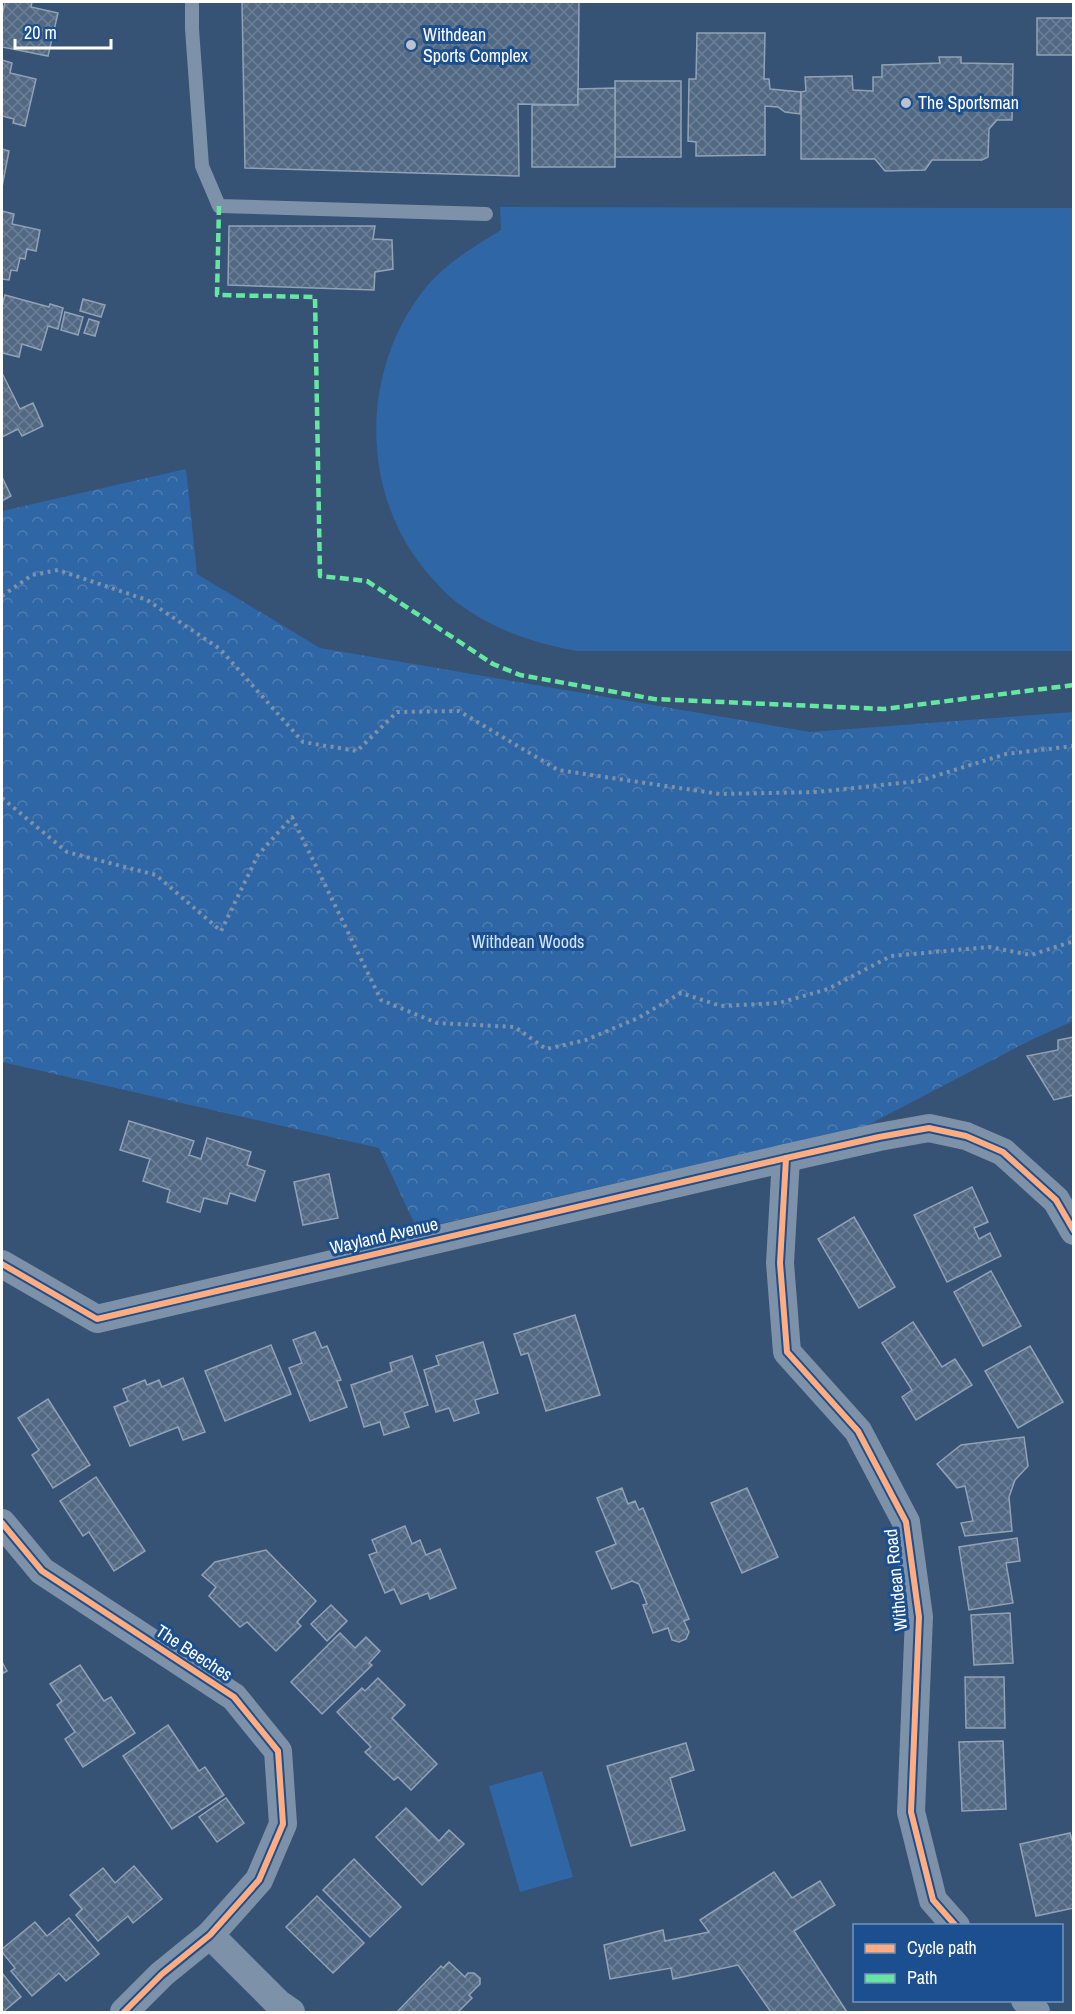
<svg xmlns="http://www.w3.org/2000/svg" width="1075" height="2014" font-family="'Archivo Narrow',sans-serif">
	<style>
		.park { fill: url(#park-crowns) }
		.garden { fill: #2f66a5 }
		.building { fill: url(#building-cross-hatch); stroke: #92a2b6; stroke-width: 1.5 }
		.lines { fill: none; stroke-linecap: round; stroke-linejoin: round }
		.path { stroke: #7d92a8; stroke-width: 4; stroke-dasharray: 3 4.5; stroke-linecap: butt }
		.service { stroke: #7d92a8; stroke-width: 14 }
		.minor { stroke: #7d92a8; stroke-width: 28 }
		.quiet { stroke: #66e7a1; stroke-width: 4.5; stroke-dasharray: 9 4.5; stroke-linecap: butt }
		.cycleway-casing { stroke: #1b4f8f; stroke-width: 10 }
		.cycleway { stroke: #ffac80; stroke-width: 6 }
		.poi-dot { fill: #b9c2ce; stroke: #1b4f8f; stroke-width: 2 }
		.labels { text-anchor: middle; stroke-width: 6; stroke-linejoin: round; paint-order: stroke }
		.poi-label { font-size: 18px; fill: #fff; stroke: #1b4f8f; text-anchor: start }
		.park-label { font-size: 18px; fill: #cfe3fa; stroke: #1b4f8f }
		.street-label { font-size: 18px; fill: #fff; stroke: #1b4f8f }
	</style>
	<defs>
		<pattern id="park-crowns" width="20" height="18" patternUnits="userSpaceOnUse" patternTransform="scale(1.5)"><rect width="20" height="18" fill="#2f66a5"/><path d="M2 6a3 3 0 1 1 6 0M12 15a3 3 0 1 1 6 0" fill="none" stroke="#4e7db2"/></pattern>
		<pattern id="building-cross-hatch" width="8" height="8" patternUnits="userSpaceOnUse" patternTransform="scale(1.5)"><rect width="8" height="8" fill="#526984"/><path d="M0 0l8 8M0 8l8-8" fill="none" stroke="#6c8096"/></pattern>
	</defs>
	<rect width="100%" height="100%" fill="#365274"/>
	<polygon class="park" points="186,469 197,574 320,648 810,732 1073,712 1073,1021 1029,1041 866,1126 417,1229 379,1148 2,1062 2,511"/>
	<g class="garden">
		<path d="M500,207L1073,208V651H576C534,643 494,630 459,604C449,597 439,586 430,576C360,497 359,374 423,291C444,264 472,248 501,230Z"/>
		<polygon points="542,1771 573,1877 520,1892 489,1786"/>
	</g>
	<g class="building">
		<polygon points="5,2 32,2 31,7 58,13 48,56 2,47 2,16"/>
		<polygon points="242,2 579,2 578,105 518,104 519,176 245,168"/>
		<rect x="1037" y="18" width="37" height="37"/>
		<polygon points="697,33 765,33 764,79 769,79 770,89 801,92 800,114 785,112 778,107 765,106 765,155 696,156 696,142 688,141 689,79 696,79"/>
		<polygon points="939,57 961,57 961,63 1013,64 1012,120 997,120 989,129 988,157 982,160 932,160 925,170 885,171 875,159 801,159 801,92 806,91 805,77 852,76 853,90 873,91 873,77 882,77 882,65 940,63"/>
		<polygon points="2,60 12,63 10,73 36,79 25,126 13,123 14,119 2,116"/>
		<rect x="615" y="81" width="66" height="76"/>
		<polygon points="615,88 615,167 532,167 532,105 578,105 578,89"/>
		<polygon points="2,149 9,151 2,187"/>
		<polygon points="2,211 14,214 12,224 40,230 36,251 27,249 25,259 20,258 17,271 11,270 9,280 2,279"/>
		<polygon points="229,226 375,226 373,239 392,240 393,269 375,272 374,290 228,285"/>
		<polygon points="5,295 49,307 50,304 63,308 58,329 48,326 41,350 22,344 19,357 2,353 2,306"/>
		<polygon points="83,299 105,305 101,317 80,311"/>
		<polygon points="65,312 83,317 78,335 61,330"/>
		<polygon points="89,319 99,322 95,336 84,333"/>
		<polygon points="2,373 20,409 33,403 43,426 22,436 18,429 2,437"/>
		<polygon points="2,477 11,496 2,501"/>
		<polygon points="1074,1037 1074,1095 1054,1100 1027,1056 1058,1050 1058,1040"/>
		<polygon points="129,1121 194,1141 189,1155 201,1159 207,1138 251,1152 247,1165 265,1171 255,1201 230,1193 227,1204 204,1198 200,1212 167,1202 170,1190 143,1181 150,1159 120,1150"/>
		<polygon points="329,1174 338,1218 303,1225 294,1182"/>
		<polygon points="972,1187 988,1222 974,1228 979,1239 990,1233 1001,1256 947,1282 914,1215"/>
		<polygon points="854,1217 895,1287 859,1308 818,1239"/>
		<polygon points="991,1271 1021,1326 983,1346 954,1292"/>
		<polygon points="575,1315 600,1395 546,1411 528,1353 521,1355 514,1334"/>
		<polygon points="913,1322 942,1367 955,1359 972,1385 916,1420 902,1397 912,1390 882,1343"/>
		<polygon points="315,1332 322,1348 327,1346 341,1380 337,1381 347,1407 310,1421 289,1368 302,1363 293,1340"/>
		<polygon points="483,1342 498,1393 475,1400 479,1413 454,1421 449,1408 436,1412 424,1370 439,1365 436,1356"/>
		<polygon points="271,1345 291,1394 225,1421 205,1371"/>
		<polygon points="1030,1346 1063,1402 1018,1428 985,1371"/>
		<polygon points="412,1356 428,1405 404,1413 409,1427 384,1435 380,1422 364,1427 351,1385 392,1371 390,1363"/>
		<polygon points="183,1378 205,1432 183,1440 178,1427 130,1446 114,1407 128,1401 123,1389 145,1380 147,1385 159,1380 162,1387"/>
		<polygon points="48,1399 90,1465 53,1488 32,1455 39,1450 18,1418"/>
		<polygon points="1024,1437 1028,1466 1015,1480 1009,1497 1012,1531 965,1536 961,1523 973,1521 965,1486 957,1488 937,1464 961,1445"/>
		<polygon points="96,1477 145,1551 114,1571 89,1532 83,1536 60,1501"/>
		<polygon points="622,1488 628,1504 635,1501 639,1510 643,1508 689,1619 684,1621 689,1632 686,1639 679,1642 672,1640 668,1628 653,1633 643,1605 647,1604 639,1584 632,1581 612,1589 596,1552 616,1544 597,1498"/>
		<polygon points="747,1488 778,1557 742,1573 711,1503"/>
		<polygon points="405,1526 412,1544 420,1540 426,1555 440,1549 456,1588 430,1599 428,1593 401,1604 394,1589 385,1593 369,1555 377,1552 372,1540"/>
		<polygon points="1017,1538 1020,1561 1006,1563 1013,1603 969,1610 959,1547"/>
		<polygon points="266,1550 316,1601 297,1622 301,1626 276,1651 247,1622 240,1627 209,1596 216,1587 202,1575 215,1562"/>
		<polygon points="331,1605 347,1621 327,1641 311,1624"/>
		<polygon points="1010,1613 1013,1663 974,1665 971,1615"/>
		<polygon points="340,1633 355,1648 366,1637 380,1651 369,1663 372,1665 322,1714 291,1682"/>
		<polygon points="2,1662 7,1671 2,1674"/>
		<polygon points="80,1665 104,1701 111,1697 135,1733 83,1767 65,1739 75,1732 57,1705 62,1701 50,1684"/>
		<polygon points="965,1677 1004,1677 1005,1728 966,1728"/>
		<polygon points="378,1678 405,1705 392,1718 437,1764 411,1790 398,1777 394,1780 365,1752 371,1747 337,1712 362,1688 365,1691"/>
		<polygon points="168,1725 199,1771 205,1767 224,1795 172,1829 123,1756"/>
		<polygon points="1003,1741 1006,1809 962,1811 959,1742"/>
		<polygon points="686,1743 694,1770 670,1778 685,1830 631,1846 607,1766"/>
		<polygon points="226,1798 244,1823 217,1842 199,1817"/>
		<polygon points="406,1808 439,1841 449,1830 464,1844 422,1885 376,1837"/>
		<polygon points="1070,1833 1074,1847 1074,1908 1036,1916 1020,1844"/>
		<polygon points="354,1859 401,1907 370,1937 323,1890"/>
		<polygon points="134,1866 162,1899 133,1923 128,1916 98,1941 76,1915 82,1909 70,1895 103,1868 115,1883"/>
		<polygon points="774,1872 792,1898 820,1881 835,1905 794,1931 847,2012 771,2012 738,1965 673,1979 671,1968 610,1979 604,1945 663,1930 665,1941 709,1932 700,1920"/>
		<polygon points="317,1896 364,1943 333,1973 286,1927"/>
		<polygon points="69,1918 99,1954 66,1981 59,1973 32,1996 11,1971 15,1968 2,1952 2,1949 35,1922 47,1936"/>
		<polygon points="449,1962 465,1977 468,1973 474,1973 480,1978 480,1984 469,1995 472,1998 458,2012 397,2012 441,1966 443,1968"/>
		<polygon points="2,1973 21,1997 3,2012 2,2012"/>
	</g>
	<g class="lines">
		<g class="path">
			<polyline points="2,596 32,575 58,570 147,600 220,649 303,742 357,751 397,712 459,711 558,770 720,794 817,792 919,781 1006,754 1074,746"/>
			<polyline points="2,798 67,852 156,875 221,931 258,855 292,817 381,1000 437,1023 515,1027 546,1049 586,1040 638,1018 681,993 721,1006 779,1003 828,989 891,956 989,947 1031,955 1074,941"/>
		</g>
		<polyline class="service" points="192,2 192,29 202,166 219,206 486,214"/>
		<g class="minor">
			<polyline points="786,1158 780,1263 787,1352 858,1431 906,1522 919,1617 911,1812 933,1900 956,1926"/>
			<polyline points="2,1264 97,1319 786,1158 879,1137 929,1128 966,1136 1003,1152 1056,1200 1074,1231"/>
			<polyline points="2,1523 42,1571 234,1697 278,1751 283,1824 259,1880 210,1935 162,1974 124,2012"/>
			<polyline points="210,1935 278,2003 291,2012"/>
			<polyline points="1025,2000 1036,2012"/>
		</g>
		<polyline class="quiet" points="219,206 217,295 315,297 320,576 367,581 493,664 520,675 654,699 884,709 1074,685"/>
		<g class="cycleway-casing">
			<g id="cycleway">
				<polyline points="786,1158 780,1263 787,1352 858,1431 906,1522 919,1617 911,1812 933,1900 956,1926"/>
				<polyline points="2,1264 97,1319 786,1158 879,1137 929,1128 966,1136 1003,1152 1056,1200 1074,1231"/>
				<polyline points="2,1523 42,1571 234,1697 278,1751 283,1824 259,1880 210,1935 162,1974 124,2012"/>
			</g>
		</g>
		<use href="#cycleway" class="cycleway"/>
	</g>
	<g class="poi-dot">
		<circle cx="411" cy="45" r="6"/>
		<circle cx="906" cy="103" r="6"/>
	</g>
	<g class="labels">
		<g class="poi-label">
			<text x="423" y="41">Withdean<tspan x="423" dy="21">Sports Complex</tspan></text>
			<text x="918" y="109">The Sportsman</text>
		</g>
		<g class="park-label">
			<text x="528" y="948">Withdean Woods</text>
		</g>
		<g class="street-label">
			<text transform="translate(384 1236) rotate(-13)" y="6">Wayland Avenue</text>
			<text transform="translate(896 1580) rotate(-96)" y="6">Withdean Road</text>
			<text transform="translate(194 1653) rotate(33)" y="6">The Beeches</text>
		</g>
	</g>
	<rect width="1075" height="2014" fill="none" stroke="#ffffff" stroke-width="6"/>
	<rect x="853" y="1924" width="210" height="78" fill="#1b4f8f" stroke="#7695bc" stroke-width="1.5"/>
	<rect x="865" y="1944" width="30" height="9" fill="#ffac80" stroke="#7695bc" stroke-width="1.5"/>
	<text x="907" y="1954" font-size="18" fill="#ffffff">Cycle path</text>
	<rect x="865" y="1974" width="30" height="9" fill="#66e7a1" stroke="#7695bc" stroke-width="1.5"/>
	<text x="907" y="1984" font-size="18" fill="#ffffff">Path</text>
	<path d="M15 39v9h96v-9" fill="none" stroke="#ffffff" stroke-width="3"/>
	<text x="24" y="39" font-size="18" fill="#ffffff" stroke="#1b4f8f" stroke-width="4.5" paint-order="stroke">20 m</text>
</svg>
